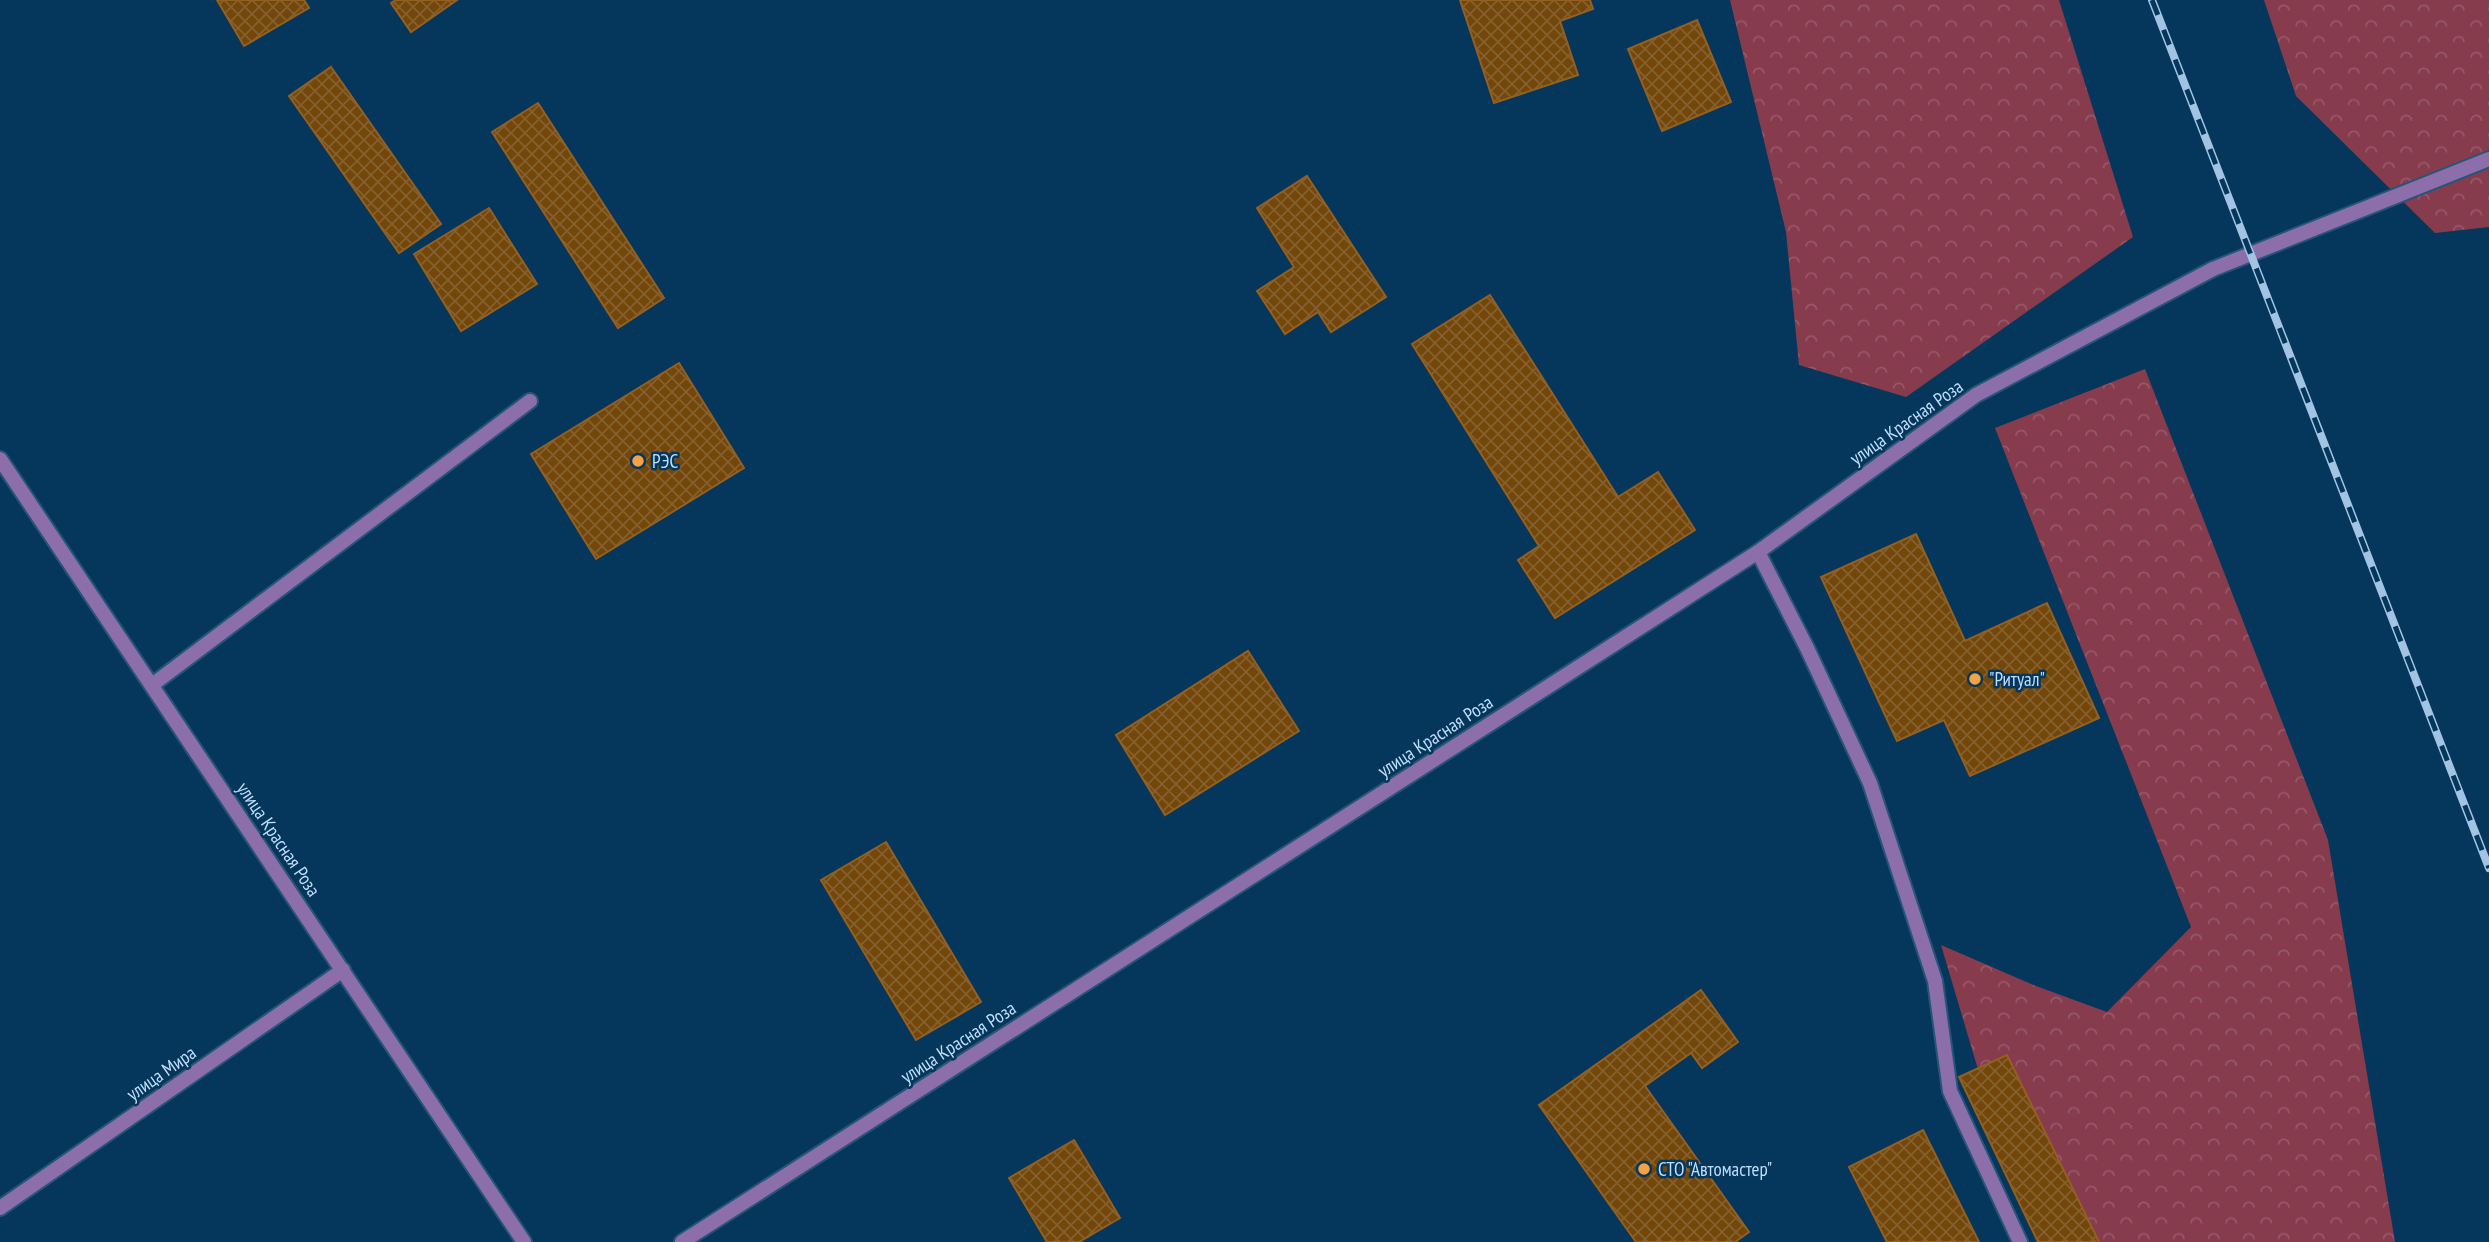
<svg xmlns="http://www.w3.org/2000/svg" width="2489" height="1242" font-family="'PT Sans Narrow',sans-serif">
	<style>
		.forest { fill: url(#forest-crowns) }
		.building { fill: url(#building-cross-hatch); stroke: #946021; stroke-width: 2 }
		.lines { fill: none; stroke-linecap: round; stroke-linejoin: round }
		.service-casing { stroke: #275579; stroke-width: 18 }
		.minor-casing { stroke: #275579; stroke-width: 18 }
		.service { stroke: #8c6eaa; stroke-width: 14 }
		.minor { stroke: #8c6eaa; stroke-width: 14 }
		.rail-casing { stroke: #a2c4e2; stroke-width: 8 }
		.rail { stroke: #05375c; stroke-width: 5; stroke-dasharray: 16; stroke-linecap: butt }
		.poi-dot { fill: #f4a344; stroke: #05375c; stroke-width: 2.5 }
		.labels { text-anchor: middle; stroke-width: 5; stroke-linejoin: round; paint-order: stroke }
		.street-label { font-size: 19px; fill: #c0defb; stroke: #05375c }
		.poi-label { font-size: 19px; fill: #c0defb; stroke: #05375c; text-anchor: start }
	</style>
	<defs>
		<pattern id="forest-crowns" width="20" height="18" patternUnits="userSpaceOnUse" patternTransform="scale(1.75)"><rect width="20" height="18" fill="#873c4e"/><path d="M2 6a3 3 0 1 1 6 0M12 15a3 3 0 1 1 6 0" fill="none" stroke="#965868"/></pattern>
		<pattern id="building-cross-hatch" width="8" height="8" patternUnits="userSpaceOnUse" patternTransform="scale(1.75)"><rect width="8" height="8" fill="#73460a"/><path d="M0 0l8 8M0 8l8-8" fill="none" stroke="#85602f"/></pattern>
	</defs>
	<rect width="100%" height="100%" fill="#05375c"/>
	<g class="forest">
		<polygon points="1730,0 2059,0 2133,237 1906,397 1799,365 1786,232"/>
		<polygon points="2264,0 2489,0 2489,227 2435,233 2296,96"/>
		<polygon points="2145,369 2328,840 2395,1242 2063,1242 1977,1066 1941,945 2036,986 2107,1012 2191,927 1995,428"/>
	</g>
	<g class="building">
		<polygon points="217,0 304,0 309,8 244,46"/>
		<polygon points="396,0 457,0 411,32 391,3"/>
		<polygon points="1460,0 1590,0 1593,9 1560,21 1578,75 1494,103"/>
		<polygon points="1697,20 1731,102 1662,131 1628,49"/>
		<polygon points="331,67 441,224 399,253 289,96"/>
		<polygon points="538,103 664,298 618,328 492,132"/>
		<polygon points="1307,176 1386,297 1331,332 1318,312 1285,334 1257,291 1294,267 1257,208"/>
		<polygon points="489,208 537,284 461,331 414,254"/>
		<polygon points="1490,295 1618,497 1658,472 1695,530 1555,618 1518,560 1539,546 1412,344"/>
		<polygon points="679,363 744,468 596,559 531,454"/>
		<polygon points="1916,534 1965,641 2047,603 2099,718 1970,776 1944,720 1897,741 1821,577"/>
		<polygon points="1248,651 1299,731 1165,815 1116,735"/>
		<polygon points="886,842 981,1002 916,1040 821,880"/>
		<polygon points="1701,990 1738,1042 1702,1068 1691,1053 1645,1086 1749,1232 1735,1242 1636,1242 1539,1105"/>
		<polygon points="2007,1055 2099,1242 2038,1242 1959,1077"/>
		<polygon points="1923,1130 1979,1242 1887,1242 1849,1167"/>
		<polygon points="1074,1140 1120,1218 1079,1242 1047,1242 1009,1178"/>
	</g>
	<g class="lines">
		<g class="service-casing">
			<g id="service">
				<polyline points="2213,269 2489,159"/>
				<polyline points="152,685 530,401"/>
			</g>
		</g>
		<g class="minor-casing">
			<g id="minor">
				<polyline points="0,459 524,1242"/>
				<polyline points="1758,552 1807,648 1870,783 1935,981 1950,1091 2020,1242"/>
				<polyline points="0,1208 343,970"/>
				<polyline points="682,1242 1758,552 1976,395 2213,269"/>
			</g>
		</g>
		<use href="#service" class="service"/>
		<use href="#minor" class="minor"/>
		<g class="rail-casing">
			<polyline id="rail" points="2152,0 2489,868"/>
		</g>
		<use href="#rail" class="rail"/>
	</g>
	<g class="poi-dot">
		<circle cx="638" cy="461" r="7"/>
		<circle cx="1975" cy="679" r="7"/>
		<circle cx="1644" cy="1169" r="7"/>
	</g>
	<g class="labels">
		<g class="street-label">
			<text transform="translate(1906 422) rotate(-35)" y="7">улица Красная Роза</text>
			<text transform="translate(1435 736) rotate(-33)" y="7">улица Красная Роза</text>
			<text transform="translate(279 839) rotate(56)" y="7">улица Красная Роза</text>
			<text transform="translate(958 1042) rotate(-33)" y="7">улица Красная Роза</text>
			<text transform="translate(161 1073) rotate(-35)" y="7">улица Мира</text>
		</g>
		<g class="poi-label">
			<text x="652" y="468">РЭС</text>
			<text x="1989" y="686">"Ритуал"</text>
			<text x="1658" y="1176">СТО "Автомастер"</text>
		</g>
	</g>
</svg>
